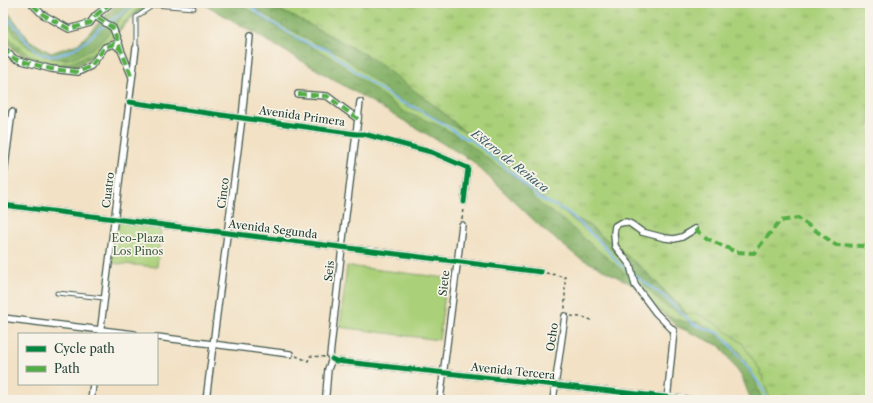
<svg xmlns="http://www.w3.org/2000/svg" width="873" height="403" font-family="'Libre Caslon Text',serif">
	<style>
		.grass { fill: url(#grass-tufts); stroke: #648656 }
		.forest { fill: url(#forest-crowns); stroke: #53784e }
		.park { fill: #aad079; stroke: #648656 }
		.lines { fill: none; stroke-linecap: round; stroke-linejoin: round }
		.stream { stroke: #83baf3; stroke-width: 2 }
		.service-casing { stroke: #3f564a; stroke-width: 5 }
		.minor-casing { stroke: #3f564a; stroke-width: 8 }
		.path { stroke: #3f564a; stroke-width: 1.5; stroke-dasharray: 3 3; stroke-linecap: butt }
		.service { stroke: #fff; stroke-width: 3 }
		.minor { stroke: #fff; stroke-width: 5.5 }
		.quiet { stroke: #52ad45; stroke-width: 4; stroke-dasharray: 8 4; stroke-linecap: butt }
		.cycleway-casing { stroke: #f7f3e8; stroke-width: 8 }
		.cycleway { stroke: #00873e; stroke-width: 5 }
		.labels { text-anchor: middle; stroke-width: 3.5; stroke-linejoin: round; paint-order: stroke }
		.street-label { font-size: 11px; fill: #1f3d34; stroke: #f7f3e8 }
		.park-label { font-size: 11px; fill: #3b5a42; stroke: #f7f3e8 }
		.water-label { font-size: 12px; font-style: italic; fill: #385c64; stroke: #f7f3e8 }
	</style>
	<defs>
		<pattern id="grass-tufts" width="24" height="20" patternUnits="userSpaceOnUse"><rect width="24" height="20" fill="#aad079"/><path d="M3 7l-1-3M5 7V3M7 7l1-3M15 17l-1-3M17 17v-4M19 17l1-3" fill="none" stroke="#8aaa64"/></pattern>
		<pattern id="forest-crowns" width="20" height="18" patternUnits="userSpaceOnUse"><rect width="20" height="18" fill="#87b269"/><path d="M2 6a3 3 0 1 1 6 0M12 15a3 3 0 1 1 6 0" fill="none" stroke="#6e9257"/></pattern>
	</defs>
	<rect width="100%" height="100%" fill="#f7f3e8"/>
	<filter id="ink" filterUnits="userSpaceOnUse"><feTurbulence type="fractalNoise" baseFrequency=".025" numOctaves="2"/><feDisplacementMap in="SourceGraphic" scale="8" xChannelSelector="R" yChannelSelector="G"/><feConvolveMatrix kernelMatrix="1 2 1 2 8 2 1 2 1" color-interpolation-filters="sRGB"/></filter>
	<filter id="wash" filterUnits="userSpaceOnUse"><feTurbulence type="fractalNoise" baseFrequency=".012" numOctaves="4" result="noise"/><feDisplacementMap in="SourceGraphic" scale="16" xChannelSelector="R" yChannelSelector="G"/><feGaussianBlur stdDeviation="0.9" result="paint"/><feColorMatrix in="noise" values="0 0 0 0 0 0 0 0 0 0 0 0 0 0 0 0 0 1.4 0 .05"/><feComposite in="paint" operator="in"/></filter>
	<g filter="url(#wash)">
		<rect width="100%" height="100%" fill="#f2e1c4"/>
		<polygon class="grass" points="262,3 870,3 870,400 770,400 742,349 690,317 641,268 587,224 546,205 440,110 299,19"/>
		<g class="forest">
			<polygon points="118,3 159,3 134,16 91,58 73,68 40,64 15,51 3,36 3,5 29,40 51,53 78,44"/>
			<polygon points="188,3 262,3 299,19 370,57 440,110 546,205 587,224 642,268 690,317 721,330 742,349 770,400 751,400 742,377 720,346 676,326 635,286 578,257 543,229 471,160 208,6"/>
		</g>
		<g class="park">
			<path d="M138,3H145L123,23L118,32L100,49L73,62L59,64L40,60L28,54L11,40L3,28V16C15,40 39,62 68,59C72,59 77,56 82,54C88,51 95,48 100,43C113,30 122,13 138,3Z"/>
			<polygon points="235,3 245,3 249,5 278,23 313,42 340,54 408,107 427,114 468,133 522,174 533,189 545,200 561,210 626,262 653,295 664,305 681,314 698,314 717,324 742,343 760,370 770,400 762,400 753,374 738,350 717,333 699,322 685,322 667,316 651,304 632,279 559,217 541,205 515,176 496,165 461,138 438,125 404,112 336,60 287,34 252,11"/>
			<polygon points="115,221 161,227 157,267 110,263"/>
			<polygon points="347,266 447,278 439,340 340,327"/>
		</g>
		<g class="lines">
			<g class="stream">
				<polyline points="246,3 262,16 296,37 310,44 328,50 372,84 398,101 414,107 439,121 463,137 471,140 510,171 539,198 568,212 600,242 619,264 630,272"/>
				<polyline points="3,13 18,29 25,40 40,54 56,56 72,50 88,40 99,29 137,3"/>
				<polyline points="633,274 665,297 693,324 719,333 735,350 763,389 767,400"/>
			</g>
		</g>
	</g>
	<g filter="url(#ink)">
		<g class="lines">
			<g class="service-casing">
				<g id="service">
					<polyline points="136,48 136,17 154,5 194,8"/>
					<polyline points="57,293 104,298"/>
				</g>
			</g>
			<g class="minor-casing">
				<g id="minor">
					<polyline points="111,3 95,16 113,28 121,49"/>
					<polyline points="33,5 42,14 69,29 90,23 95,16"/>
					<polyline points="3,49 15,59 51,69 78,72 91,66 105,47 114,44 121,50 132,77"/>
					<polyline points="298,94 327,96 358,119"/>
					<polyline points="129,102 356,134 364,134 431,152 468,168 464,202"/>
					<polyline points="3,182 12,112"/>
					<polyline points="3,205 541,272"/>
					<polyline points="3,318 134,334"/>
					<polyline points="100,334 136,48"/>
					<polyline points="157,337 290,354"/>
					<polyline points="332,359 336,361 692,400"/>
					<polyline points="326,394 328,369 332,359 330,356 342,247 360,102"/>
					<polyline points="91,400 93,384"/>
					<polyline points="206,400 242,118 250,36"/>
					<polyline points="440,400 462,225"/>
					<polyline points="553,400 565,316"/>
					<polyline points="667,400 674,331 656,313 635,285 630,265 615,246 614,233 615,226 620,223 626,222 631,224 642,232 665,238 674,239 682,237 695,229"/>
				</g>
			</g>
			<g class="path">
				<polyline points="3,85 3,87"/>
				<polyline points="462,219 463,207"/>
				<polyline points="546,273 565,277 565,310"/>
				<polyline points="571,316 587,318 593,321"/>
				<polyline points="296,356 308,361 310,356 325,357"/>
			</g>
			<use href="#service" class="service"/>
			<use href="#minor" class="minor"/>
			<g class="quiet">
				<polyline points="111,3 95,16 113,28 121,50"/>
				<polyline points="33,5 42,14 69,29 90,23 95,16"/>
				<polyline points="3,49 15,59 51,69 78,72 91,66 105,47 114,44 121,50 132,77"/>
				<polyline points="298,94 327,96 358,119"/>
				<polyline points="695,229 708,239 736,252 754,253 780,221 798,218 836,245 862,246 870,248"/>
			</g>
			<g class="cycleway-casing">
				<g id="cycleway">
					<polyline points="129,102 356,134 364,134 431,152 468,168 464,202"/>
					<polyline points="3,205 541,272"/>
					<polyline points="332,359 336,361 692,400"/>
				</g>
			</g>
			<use href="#cycleway" class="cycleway"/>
		</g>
	</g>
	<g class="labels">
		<g class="street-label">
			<text transform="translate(302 116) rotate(8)" y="4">Avenida Primera</text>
			<text transform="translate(108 190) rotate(-83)" y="4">Cuatro</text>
			<text transform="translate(223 193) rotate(-83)" y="4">Cinco</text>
			<text transform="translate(273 229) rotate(7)" y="4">Avenida Segunda</text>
			<text transform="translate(329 271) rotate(-84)" y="4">Seis</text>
			<text transform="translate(444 283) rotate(-83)" y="4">Siete</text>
			<text transform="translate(552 337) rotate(-82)" y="4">Ocho</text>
			<text transform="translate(513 371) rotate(6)" y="4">Avenida Tercera</text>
		</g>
		<g class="park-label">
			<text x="138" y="242">Eco-Plaza<tspan x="138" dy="13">Los Pinos</tspan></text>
		</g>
		<g class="water-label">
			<text transform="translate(510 161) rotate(38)" y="4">Estero de Reñaca</text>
		</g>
	</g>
	<rect width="873" height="403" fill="none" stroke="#f7f3e8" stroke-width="16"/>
	<rect x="18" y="333" width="140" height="52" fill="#f7f3e8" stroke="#a1aaa0"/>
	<rect x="26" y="346" width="20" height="6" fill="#00873e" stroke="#a1aaa0"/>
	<text x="54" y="353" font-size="12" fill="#1f3d34">Cycle path</text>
	<rect x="26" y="366" width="20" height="6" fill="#52ad45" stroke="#a1aaa0"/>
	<text x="54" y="373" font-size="12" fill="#1f3d34">Path</text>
</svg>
